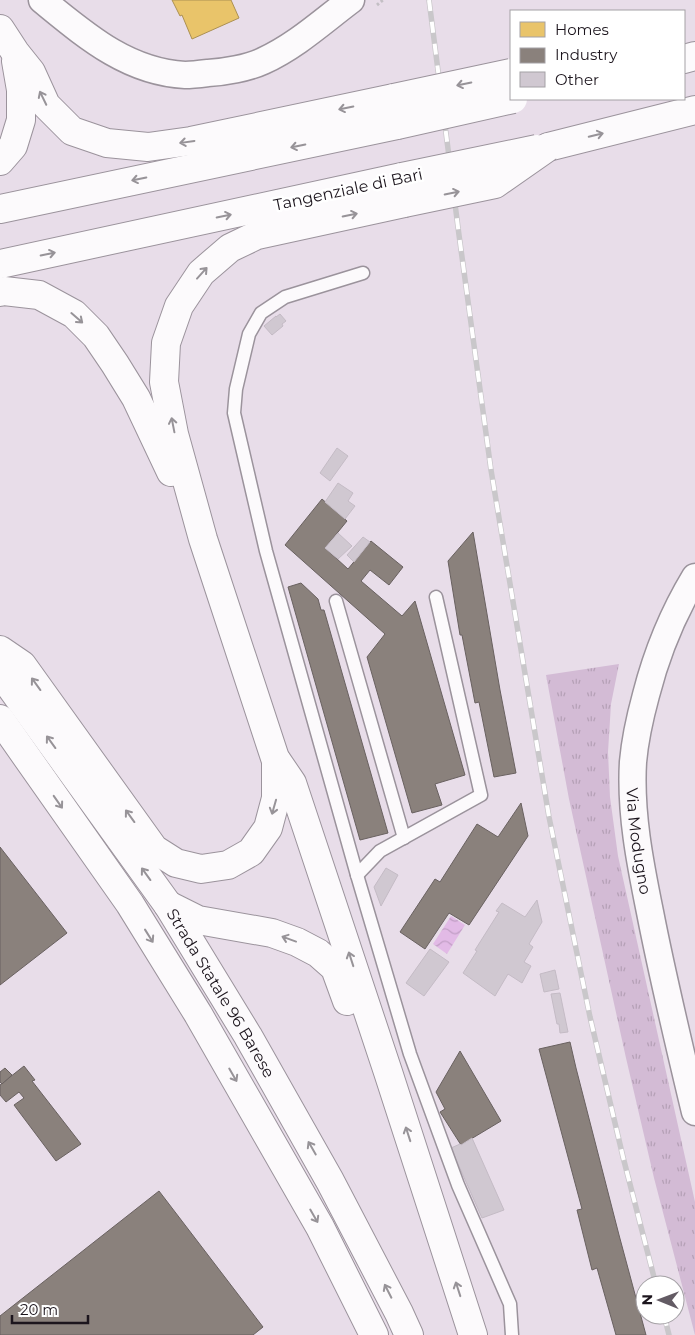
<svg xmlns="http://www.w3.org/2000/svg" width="695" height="1335" font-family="Montserrat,sans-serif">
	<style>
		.grass { fill: url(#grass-tufts) }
		.water { fill: url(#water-waves) }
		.homes { fill: #e9c46a; stroke: #ac9053 }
		.industry { fill: #8a817c; stroke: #696160 }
		.building { fill: #d0c8d1; stroke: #c4bbc5 }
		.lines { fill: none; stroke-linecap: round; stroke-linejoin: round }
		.lane-casing { stroke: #9b939c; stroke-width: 15 }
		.street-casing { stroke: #9b939c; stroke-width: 29 }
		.primary-casing { stroke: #9b939c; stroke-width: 30 }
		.highway-casing { stroke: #9b939c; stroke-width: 30 }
		.path { stroke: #c3bfc4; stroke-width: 3; stroke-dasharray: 2.5 2.5; stroke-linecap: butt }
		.lane { stroke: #fcfafc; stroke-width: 12 }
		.street { stroke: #fcfafc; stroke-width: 26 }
		.primary { stroke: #fcfafc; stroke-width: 28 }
		.highway { stroke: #fcfafc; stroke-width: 28 }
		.rail-casing { stroke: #c9c7ca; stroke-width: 5.5 }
		.rail { stroke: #fff; stroke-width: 4; stroke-dasharray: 11; stroke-linecap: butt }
		.highway-bridge-casing { stroke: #9b939c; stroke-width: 30; stroke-linecap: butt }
		.highway-bridge { stroke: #fcfafc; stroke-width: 28 }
		.oneway { stroke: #979398 }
		.labels { text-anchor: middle; stroke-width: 5; stroke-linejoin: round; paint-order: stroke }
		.street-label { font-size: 16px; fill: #1c151d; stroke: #fff }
	</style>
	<defs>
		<pattern id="grass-tufts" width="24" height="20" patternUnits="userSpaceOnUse" patternTransform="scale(1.25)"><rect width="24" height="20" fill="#d3bbd5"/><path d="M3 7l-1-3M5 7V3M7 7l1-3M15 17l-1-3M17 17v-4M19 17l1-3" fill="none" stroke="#b5a0b6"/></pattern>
		<pattern id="water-waves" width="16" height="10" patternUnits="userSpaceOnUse" patternTransform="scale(1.25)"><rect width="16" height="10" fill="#e2bae6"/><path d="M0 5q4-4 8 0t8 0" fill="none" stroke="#c19fc5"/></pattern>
	</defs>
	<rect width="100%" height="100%" fill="#e8dde9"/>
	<polygon class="grass" points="619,664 611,704 608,752 610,797 618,856 695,1202 695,1335 654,1178 626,1058 569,799 546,675"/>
	<polygon class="water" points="451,916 465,925 447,954 433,944"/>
	<polygon class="homes" points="172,0 231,0 239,18 192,39 182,15 180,16"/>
	<g class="industry">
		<polygon points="322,499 347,521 325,548 348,569 371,541 403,567 389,585 370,570 361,581 402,616 415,601 465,775 435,784 442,805 412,813 367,657 385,634 285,545"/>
		<polygon points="473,532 500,690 516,773 494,777 479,702 475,703 462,635 460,635 448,561"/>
		<polygon points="301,583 318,599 321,610 324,610 388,833 360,840 288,587"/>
		<polygon points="521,803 528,836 469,925 449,913 425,949 400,932 435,879 440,882 477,824 498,837"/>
		<polygon points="0,847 67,933 0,985"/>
		<polygon points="570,1042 576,1068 619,1235 646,1335 616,1335 597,1268 592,1270 577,1210 582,1209 539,1049"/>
		<polygon points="460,1051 501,1121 461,1145 440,1112 445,1109 436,1092"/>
		<polygon points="24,1066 35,1080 32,1081 81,1144 56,1161 14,1105 24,1098 19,1092 6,1102 0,1095 0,1085"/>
		<polygon points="5,1068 12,1075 2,1084 0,1082 0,1072"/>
		<polygon points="159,1191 263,1327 253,1335 0,1335 0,1316"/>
	</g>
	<g class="building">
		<polygon points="280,314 286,321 282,324 283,326 272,335 264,326 276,316 276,317"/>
		<polygon points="337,448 348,456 330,481 320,473"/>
		<polygon points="338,483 353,493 348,501 355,506 345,519 325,502"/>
		<polygon points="338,533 352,546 338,559 325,548"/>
		<polygon points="363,537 370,542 354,562 347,555"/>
		<polygon points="386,868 398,875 381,906 374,887"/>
		<polygon points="537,900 542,922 529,944 533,947 524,962 531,966 522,983 508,974 495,996 463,973 477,951 475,950 499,912 496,911 502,903 525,917"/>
		<polygon points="430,949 449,962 424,996 406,983"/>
		<polygon points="555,970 559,989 544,992 540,974"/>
		<polygon points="560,993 568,1032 560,1033 559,1024 557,1024 551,994"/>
		<polygon points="472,1138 504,1210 482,1218 451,1148 460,1144 461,1145"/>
	</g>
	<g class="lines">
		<g class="lane-casing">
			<g id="lane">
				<polyline points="363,273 285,297 261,313 249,334 236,389 234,413 266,551 357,875 410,1054 458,1185 510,1304 512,1335"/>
				<polyline points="336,601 404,838"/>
				<polyline points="357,875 380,851 481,795 436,597"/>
			</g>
		</g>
		<g class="street-casing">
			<g id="street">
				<path d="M42,0C85,35 127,72 185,75C192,75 200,74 208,73C225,72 248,68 263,61C296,46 323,21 351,0"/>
				<path id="s1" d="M695,577C672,615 657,652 646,695C640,717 635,739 633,762C630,812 640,863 650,912C663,979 679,1045 695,1112"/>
			</g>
		</g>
		<g class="primary-casing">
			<g id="primary">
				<path id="s2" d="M0,672L168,905L248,1036L330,1181L399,1313L409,1335"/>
				<polyline points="0,719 130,904 198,1014 320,1227 374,1335"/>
			</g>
		</g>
		<g class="highway-casing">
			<g id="highway">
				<polyline points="0,29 15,52 31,72 46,105 72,131 107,143 148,147 191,141 394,98"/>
				<polyline points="684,59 695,56"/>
				<polyline points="548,147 695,110"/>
				<polyline points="0,161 13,146 21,120 21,90 16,61"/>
				<polyline points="404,203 257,235 230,248 201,273 179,306 166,343 164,382 174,434 203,539 275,758 292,783 388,1072 473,1335"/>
				<polyline points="0,209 397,125"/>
				<polyline points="0,264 402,177"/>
				<polyline points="0,292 4,291 39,295 74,314 96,336 115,364 136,398 171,472"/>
				<polyline points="0,650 22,665 154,849 176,863 201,869 228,865 251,852 268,828 276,798 276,760"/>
				<polyline points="168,905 198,920 272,933 297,942 318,953 335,968 347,1001"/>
			</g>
		</g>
		<polyline class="path" points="377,5 383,0"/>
		<use href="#lane" class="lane"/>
		<use href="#street" class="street"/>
		<use href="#primary" class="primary"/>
		<use href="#highway" class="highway"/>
		<g class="rail-casing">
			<g id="rail">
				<polyline points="429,0 459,235 491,470 549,817 590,1017 623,1157 656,1285"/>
				<polyline points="664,1315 669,1335"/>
			</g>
		</g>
		<use href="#rail" class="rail"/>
		<g class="highway-bridge-casing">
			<g id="highway-bridge">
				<polyline points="394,98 511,73"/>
				<polyline points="397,125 513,99"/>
				<polyline points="402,177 537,149"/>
				<polyline points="404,203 495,184 548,147"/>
			</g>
		</g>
		<use href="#highway-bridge" class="highway-bridge"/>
	</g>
	<defs><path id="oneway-shaft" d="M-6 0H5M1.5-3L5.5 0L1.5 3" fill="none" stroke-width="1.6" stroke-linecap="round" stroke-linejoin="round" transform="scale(1.25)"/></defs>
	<g class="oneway">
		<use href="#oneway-shaft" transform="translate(464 84) rotate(168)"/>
		<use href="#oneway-shaft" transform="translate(43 98) rotate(-116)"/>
		<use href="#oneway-shaft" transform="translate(346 108) rotate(168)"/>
		<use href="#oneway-shaft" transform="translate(596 135) rotate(-14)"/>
		<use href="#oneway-shaft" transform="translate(187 142) rotate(172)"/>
		<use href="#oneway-shaft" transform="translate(298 146) rotate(168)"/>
		<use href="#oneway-shaft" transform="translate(139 179) rotate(168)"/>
		<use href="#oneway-shaft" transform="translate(452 193) rotate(-12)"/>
		<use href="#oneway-shaft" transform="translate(350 215) rotate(-12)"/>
		<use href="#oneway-shaft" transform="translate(224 216) rotate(-12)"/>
		<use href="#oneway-shaft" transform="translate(48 254) rotate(-12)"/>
		<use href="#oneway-shaft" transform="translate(202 273) rotate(-48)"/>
		<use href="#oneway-shaft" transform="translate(77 318) rotate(41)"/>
		<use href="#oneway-shaft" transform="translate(173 425) rotate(-101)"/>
		<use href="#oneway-shaft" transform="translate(36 684) rotate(-126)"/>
		<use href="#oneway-shaft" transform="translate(51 742) rotate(-126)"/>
		<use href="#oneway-shaft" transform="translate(58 802) rotate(55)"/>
		<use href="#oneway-shaft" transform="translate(274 807) rotate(106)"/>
		<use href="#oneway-shaft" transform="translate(130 816) rotate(-126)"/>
		<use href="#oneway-shaft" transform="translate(146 874) rotate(-126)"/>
		<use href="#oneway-shaft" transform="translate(149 936) rotate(58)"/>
		<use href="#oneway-shaft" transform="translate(289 939) rotate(-160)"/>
		<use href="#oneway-shaft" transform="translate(351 959) rotate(-108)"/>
		<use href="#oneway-shaft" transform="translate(233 1075) rotate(60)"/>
		<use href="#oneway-shaft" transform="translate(408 1134) rotate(-108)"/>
		<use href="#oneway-shaft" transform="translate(312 1148) rotate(-120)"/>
		<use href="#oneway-shaft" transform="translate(314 1216) rotate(60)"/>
		<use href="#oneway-shaft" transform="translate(458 1289) rotate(-108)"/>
		<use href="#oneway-shaft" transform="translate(388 1291) rotate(-117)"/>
	</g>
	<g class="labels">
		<g class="street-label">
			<text transform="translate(348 189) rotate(-12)" y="6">Tangenziale di Bari</text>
			<text dy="6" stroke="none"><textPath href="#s1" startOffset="276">Via Modugno</textPath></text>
			<text dy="6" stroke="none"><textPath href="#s2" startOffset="390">Strada Statale 96 Barese</textPath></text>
		</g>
	</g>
	<rect x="510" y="10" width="175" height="90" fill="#ffffff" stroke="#a4a1a5"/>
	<rect x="520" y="22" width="25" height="15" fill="#e9c46a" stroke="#a4a1a5"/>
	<text x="555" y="35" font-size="15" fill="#1c151d">Homes</text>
	<rect x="520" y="48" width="25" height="15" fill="#8a817c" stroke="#a4a1a5"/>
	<text x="555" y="60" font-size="15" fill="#1c151d">Industry</text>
	<rect x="520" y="72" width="25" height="15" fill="#d0c8d1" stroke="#a4a1a5"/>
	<text x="555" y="85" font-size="15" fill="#1c151d">Other</text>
	<g transform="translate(660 1300) rotate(271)"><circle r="24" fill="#ffffff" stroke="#a4a1a5"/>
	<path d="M0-4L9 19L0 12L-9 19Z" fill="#635b64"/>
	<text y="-8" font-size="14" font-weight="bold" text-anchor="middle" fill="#1c151d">N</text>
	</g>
	<path d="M12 1315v8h76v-8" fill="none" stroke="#1c151d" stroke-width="2.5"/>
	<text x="20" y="1315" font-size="15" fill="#1c151d" stroke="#ffffff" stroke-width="4" paint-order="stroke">20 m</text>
</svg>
